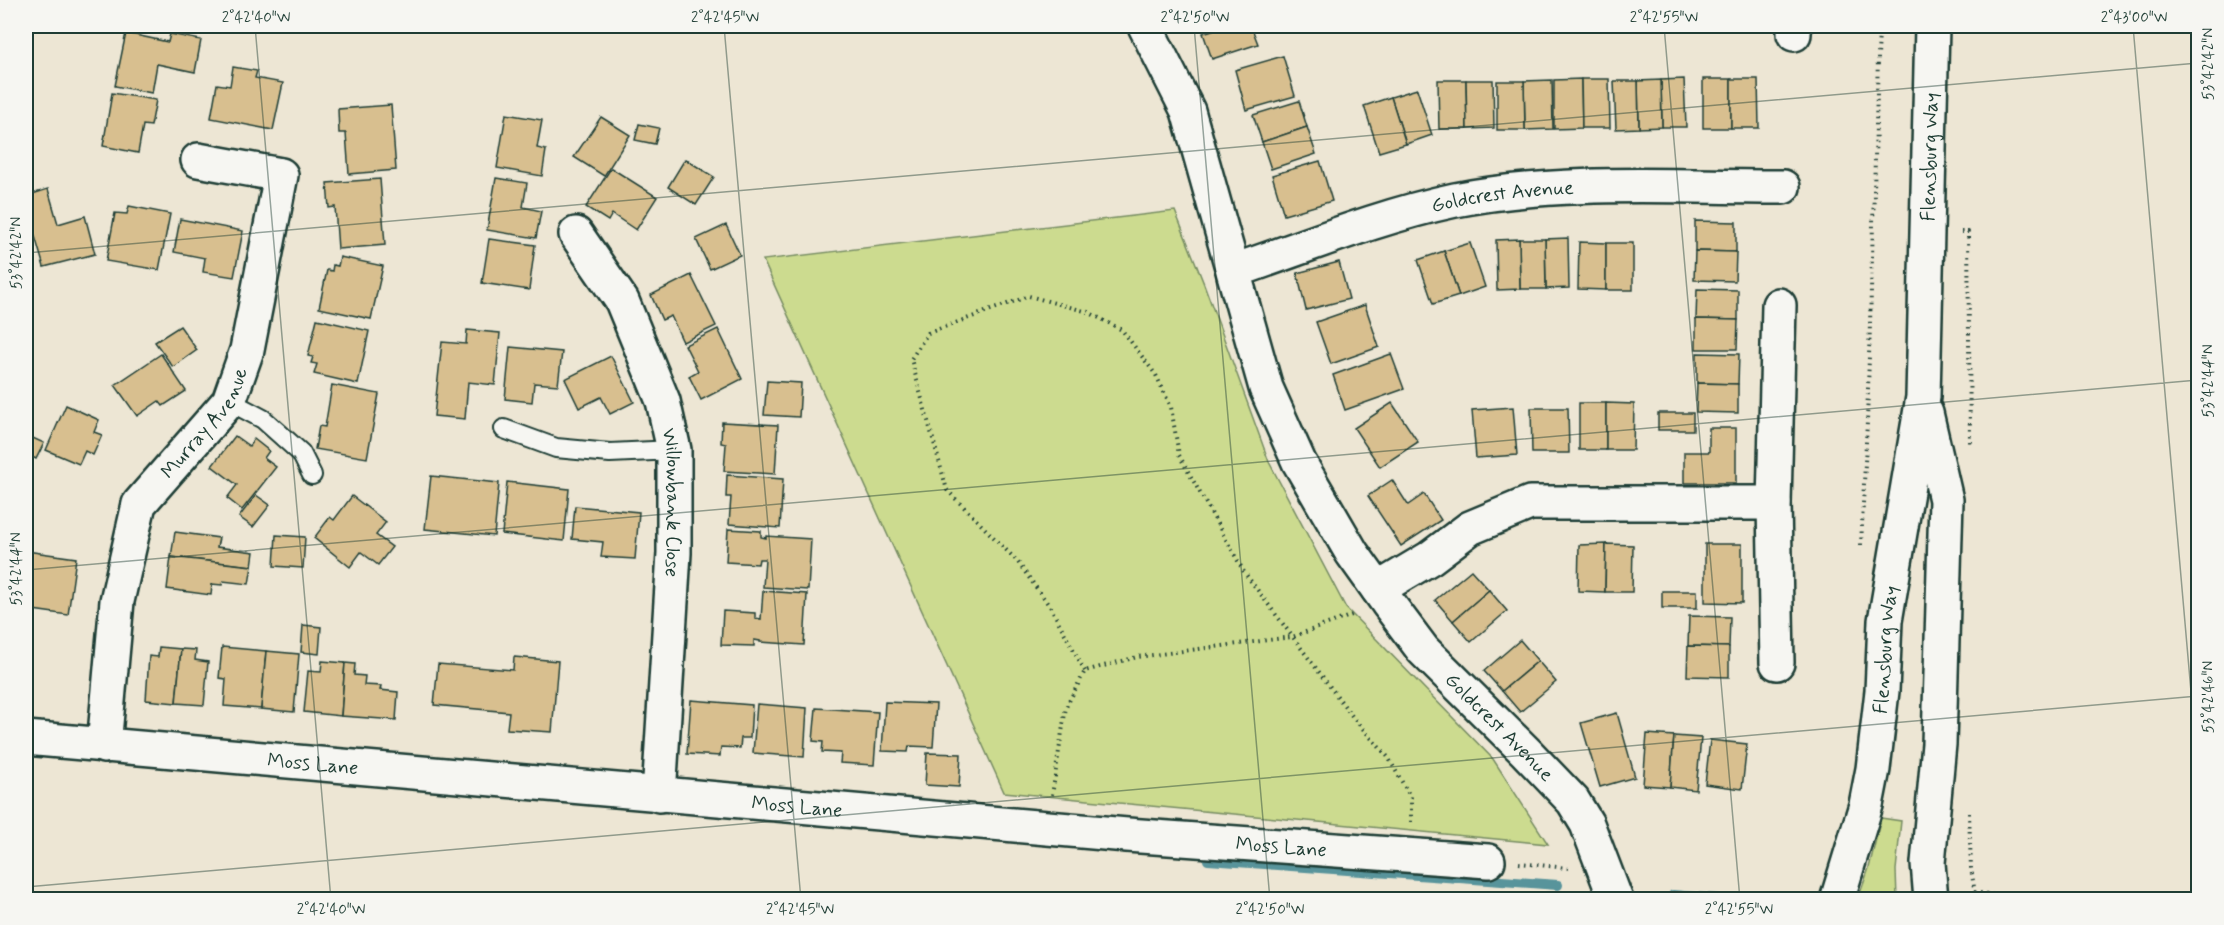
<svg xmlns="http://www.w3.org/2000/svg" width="2224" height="925" font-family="Mynerve,sans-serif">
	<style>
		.green { fill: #ccdb8f; stroke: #768c62; stroke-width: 1.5 }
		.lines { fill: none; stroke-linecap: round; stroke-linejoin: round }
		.stream { stroke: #59949b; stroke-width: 10 }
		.building { fill: #d8bf8f; stroke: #1f3d34; stroke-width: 1.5 }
		.lane-casing { stroke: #1f3d34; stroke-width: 22 }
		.street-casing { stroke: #1f3d34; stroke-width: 38 }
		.secondary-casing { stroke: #1f3d34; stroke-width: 38 }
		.path { stroke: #1f3d34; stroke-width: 4; stroke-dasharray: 1.5 4.5; stroke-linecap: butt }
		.lane { stroke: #f6f6f2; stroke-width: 18 }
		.street { stroke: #f6f6f2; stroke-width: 33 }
		.secondary { stroke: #f6f6f2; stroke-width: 33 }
		.ticks { fill: none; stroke: #1f3d34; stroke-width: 1.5; stroke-opacity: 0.45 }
		.labels { text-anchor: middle; stroke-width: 4.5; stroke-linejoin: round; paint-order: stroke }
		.street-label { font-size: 20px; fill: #1f3d34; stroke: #f6f6f2 }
		.neatline { fill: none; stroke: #1f3d34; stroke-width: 2 }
		.ticks-label { font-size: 15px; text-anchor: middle; fill: #1f3d34 }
	</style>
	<rect width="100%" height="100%" fill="#ede6d4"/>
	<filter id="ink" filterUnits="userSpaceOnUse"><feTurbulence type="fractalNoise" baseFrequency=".0167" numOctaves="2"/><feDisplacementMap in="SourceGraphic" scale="12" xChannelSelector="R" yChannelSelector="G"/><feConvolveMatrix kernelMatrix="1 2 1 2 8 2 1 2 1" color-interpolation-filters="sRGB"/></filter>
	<g filter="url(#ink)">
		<g class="green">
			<polygon points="1175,211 1204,284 1269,462 1346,608 1493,759 1548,844 1004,792 763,260"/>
			<polygon points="1881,818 1901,821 1896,870 1897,899 1858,899 1869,868"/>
		</g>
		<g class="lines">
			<g class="stream">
				<polyline points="1208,860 1558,885"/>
				<polyline points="1673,895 1729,900"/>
			</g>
		</g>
		<g class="building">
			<polygon points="1225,26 1251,26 1258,44 1212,59 1203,33"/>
			<polygon points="126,33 168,42 170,34 201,40 195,72 157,64 152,93 115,86"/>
			<polygon points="1283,56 1295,96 1246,110 1235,70"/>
			<polygon points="233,67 257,71 255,78 283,83 273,130 211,118 217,84 230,86"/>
			<polygon points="1581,79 1582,128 1554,129 1554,80"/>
			<polygon points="1581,79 1609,79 1610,128 1582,128"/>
			<polygon points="1684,79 1686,127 1662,127 1661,80"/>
			<rect x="1703" y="79" width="28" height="49"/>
			<polygon points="1731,79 1758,79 1759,128 1731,128"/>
			<polygon points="1438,80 1466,80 1467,129 1439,129"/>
			<polygon points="1466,80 1493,80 1494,128 1467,129"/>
			<polygon points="1552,80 1553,129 1525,130 1524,81"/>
			<polygon points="1661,80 1662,127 1639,128 1638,81"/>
			<polygon points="1497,81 1524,81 1525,130 1497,130"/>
			<polygon points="1614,81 1638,81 1639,128 1616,129"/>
			<polygon points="1417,89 1432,135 1406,144 1391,97"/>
			<polygon points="112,93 156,100 151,126 143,125 138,153 103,146"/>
			<polygon points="1391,97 1406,144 1379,152 1364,106"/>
			<polygon points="1299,101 1307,127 1262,142 1253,115"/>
			<polygon points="391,105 396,170 349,174 346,133 339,133 338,109"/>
			<polygon points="506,114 542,120 537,148 546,150 542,176 497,168"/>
			<polygon points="601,117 630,135 604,176 574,157"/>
			<polygon points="639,124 659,128 655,144 635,140"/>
			<polygon points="1307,127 1316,154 1271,169 1262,142"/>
			<polygon points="685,159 714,177 696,205 668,187"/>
			<polygon points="1320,161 1332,201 1284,215 1272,175"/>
			<polygon points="611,168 657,197 636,230 612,214 608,221 586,207"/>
			<polygon points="496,178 527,183 523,207 541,211 536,238 487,230"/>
			<polygon points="380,179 385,245 338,249 335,207 329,208 327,183"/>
			<polygon points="48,189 58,224 85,216 95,254 44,267 32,226 27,227 26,223 26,196"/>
			<polygon points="129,206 170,214 159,270 106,261 115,213 127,214"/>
			<polygon points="180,219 243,231 234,277 203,272 205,258 174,252"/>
			<polygon points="1695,221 1736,222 1736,252 1695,251"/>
			<polygon points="726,225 740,255 710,269 696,239"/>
			<polygon points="1568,238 1569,288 1546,289 1545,239"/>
			<polygon points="489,239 535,245 529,290 482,283"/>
			<polygon points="1519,239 1545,239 1546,289 1520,289"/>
			<polygon points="1519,239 1520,289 1497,290 1496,240"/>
			<polygon points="1579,242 1606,243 1606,290 1578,289"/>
			<polygon points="1470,243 1485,287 1459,296 1444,251"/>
			<rect x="1606" y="243" width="27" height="47"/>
			<polygon points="1444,251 1459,296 1433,304 1418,260"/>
			<polygon points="1695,251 1736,252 1735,281 1694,280"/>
			<polygon points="340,257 383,266 371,319 319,308 327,270 332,271 333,265 338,266"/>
			<polygon points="1339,262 1349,299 1306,310 1297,273"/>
			<polygon points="691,275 716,326 683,342 671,316 662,320 651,295"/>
			<polygon points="1697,289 1738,290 1738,320 1696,319"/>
			<polygon points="1365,305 1379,347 1331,364 1316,322"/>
			<polygon points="317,319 369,331 358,384 314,374 317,364 311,363 313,357 308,356"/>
			<polygon points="1696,319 1738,320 1737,349 1696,349"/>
			<polygon points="180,326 197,350 173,367 155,342"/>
			<polygon points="718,329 742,379 701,400 689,376 698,371 685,345"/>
			<polygon points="467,330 500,333 495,385 468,382 465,419 434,416 442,342 466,344"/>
			<polygon points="510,347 562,352 558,385 534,383 532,402 505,399"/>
			<polygon points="1697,353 1739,354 1738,384 1697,383"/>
			<polygon points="161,354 186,391 163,406 159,401 137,416 115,385"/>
			<polygon points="1391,354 1404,389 1345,410 1333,375"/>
			<polygon points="611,356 634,402 610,414 601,397 579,408 565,379"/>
			<polygon points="767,381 801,383 799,417 764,415"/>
			<polygon points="1697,383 1738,384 1738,413 1696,412"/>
			<polygon points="332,385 379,394 367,458 315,449 319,426 325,427"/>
			<polygon points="1392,403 1418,442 1380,467 1354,428"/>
			<rect x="1579" y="403" width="27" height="47"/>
			<polygon points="1606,403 1634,404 1633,450 1606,450"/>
			<polygon points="66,405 99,420 94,432 102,435 93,455 85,451 79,464 46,450"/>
			<polygon points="1513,407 1517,455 1476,458 1472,410"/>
			<polygon points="1531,408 1568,408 1569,453 1532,453"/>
			<rect x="1658" y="413" width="35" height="17"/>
			<polygon points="722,422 778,425 775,474 724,471 726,444 721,443"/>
			<polygon points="1709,428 1736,428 1736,483 1684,483 1684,452 1709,452"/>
			<polygon points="26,435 44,443 36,459 26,454"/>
			<polygon points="235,436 249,446 254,439 269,451 264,458 276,467 242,510 227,498 237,485 212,466"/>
			<polygon points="727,475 783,479 780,528 729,524 731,497 726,497"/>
			<polygon points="431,476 499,483 494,536 425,529"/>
			<polygon points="1392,480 1408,505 1424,494 1441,520 1401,546 1368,496"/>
			<polygon points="507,482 569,489 564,541 502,534"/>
			<polygon points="256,495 270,505 253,527 239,517"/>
			<polygon points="352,496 386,522 376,535 392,547 378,565 361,552 350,567 314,538 330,517 334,520"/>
			<polygon points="575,506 639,512 635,559 601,557 603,542 572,539"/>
			<polygon points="728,529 761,531 761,537 766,538 766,536 811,539 808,590 763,587 765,559 759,559 758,564 726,562"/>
			<polygon points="175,532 219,538 217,547 254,552 252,566 171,557"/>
			<polygon points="276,535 305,537 303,568 274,566"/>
			<polygon points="1606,544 1605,592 1578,591 1579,545"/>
			<polygon points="1606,544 1633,545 1632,592 1605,592"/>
			<polygon points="1705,544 1742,544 1742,603 1705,602"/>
			<polygon points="26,551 76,558 68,615 26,609"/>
			<polygon points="171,557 252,566 249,584 223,581 222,585 212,584 211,595 167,589"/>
			<polygon points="1471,570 1489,590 1453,621 1435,600"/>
			<polygon points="1489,590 1507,611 1471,642 1453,621"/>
			<polygon points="763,591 807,594 804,645 760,642 760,641 754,640 754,646 721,645 723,611 755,613 755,618 761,619"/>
			<rect x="1662" y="591" width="35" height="17"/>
			<polygon points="1689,616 1730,617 1729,647 1688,646"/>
			<polygon points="303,625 321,627 319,654 301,652"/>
			<polygon points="1520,640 1538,661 1502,691 1484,671"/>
			<polygon points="1688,646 1729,647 1729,677 1687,676"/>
			<polygon points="159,647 181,649 176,703 146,700 149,656 158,657"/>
			<polygon points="222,647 266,651 261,709 224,706 226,679 219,678"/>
			<polygon points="181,649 196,650 195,660 208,662 204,705 176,703"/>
			<polygon points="266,651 299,654 294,712 261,709"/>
			<polygon points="514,657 558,661 552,732 507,729 509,712 434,705 438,664 513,670"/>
			<polygon points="322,661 345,663 341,716 304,712 308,671 321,672"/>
			<polygon points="1538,661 1556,682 1520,712 1502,691"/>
			<polygon points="345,663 355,664 354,675 365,676 364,685 381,686 380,690 398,692 396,720 341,716"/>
			<polygon points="691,700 752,705 750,738 741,738 740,748 721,747 720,756 687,754"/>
			<polygon points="885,702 936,704 933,747 909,746 908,752 882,751"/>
			<polygon points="757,704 807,708 804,757 753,753"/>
			<polygon points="816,708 878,712 874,765 840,763 841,753 822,752 823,742 813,741"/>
			<polygon points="1617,713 1635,777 1600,787 1581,723"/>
			<polygon points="1647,734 1674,736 1670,787 1643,785"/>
			<polygon points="1674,736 1701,738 1696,790 1670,787"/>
			<polygon points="1710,740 1747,744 1742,789 1705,784"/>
			<polygon points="927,753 961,754 959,787 925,785"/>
		</g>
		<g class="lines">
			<g class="lane-casing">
				<g id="lane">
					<polyline points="229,401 263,419 301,453 312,475"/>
					<polyline points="504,429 556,448 610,453 674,450"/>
				</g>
			</g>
			<g class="street-casing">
				<g id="street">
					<path id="s1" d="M1145,26L1188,111L1266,388L1299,462L1352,553L1387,602L1423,650L1526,752L1573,801L1587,824L1616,900"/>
					<polyline points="1794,34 1794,26"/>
					<path id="s2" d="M576,234L622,301L663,401L674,450V553L659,795"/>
					<path id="s3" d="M1234,271C1307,246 1380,216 1455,200C1561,179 1675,187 1783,187"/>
					<polyline points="1378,589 1430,558 1470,528 1530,503 1774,503"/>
					<polyline points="1777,663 1774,503 1779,305"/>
					<path id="s4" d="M26,738L1127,835L1488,861"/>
					<path id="s5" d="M104,746L117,601L139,504L229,401L247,350L281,175L198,160"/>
				</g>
			</g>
			<g class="secondary-casing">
				<g id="secondary">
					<polyline points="1926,413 1946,500 1939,744 1928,863 1931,900"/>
					<path id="s6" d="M1837,900L1866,805L1873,769L1882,691L1885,621L1923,397L1932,26"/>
				</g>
			</g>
			<g class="path">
				<polyline points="1961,232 1968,232 1970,443"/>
				<polyline points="1861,545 1867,422 1879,26"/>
				<polyline points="1085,671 1051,608 1017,561 947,490 911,359 928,333 1029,296 1088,312 1122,330 1156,375 1171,407 1179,455 1244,572 1355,720 1388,757 1411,798 1411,822"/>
				<polyline points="1052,795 1066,707 1085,671 1137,657 1292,637 1355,614"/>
				<polyline points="1969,813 1971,868 1976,900"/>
				<polyline points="1519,863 1568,868"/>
				<polyline points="1974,892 2028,900"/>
			</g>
			<use href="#lane" class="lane"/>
			<use href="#street" class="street"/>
			<use href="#secondary" class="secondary"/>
		</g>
	</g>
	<path class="ticks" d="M255,26L331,900M724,26L801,900M1194,26L1270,900M1664,26L1740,900M2133,26L2198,772M26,253L2198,63M26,570L2198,380M26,887L2198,696"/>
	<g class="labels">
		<g class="street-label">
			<text dy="7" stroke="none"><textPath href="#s6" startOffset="752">Flensburg Way</textPath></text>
			<text dy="7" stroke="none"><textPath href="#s3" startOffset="280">Goldcrest Avenue</textPath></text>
			<text dy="7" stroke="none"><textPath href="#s5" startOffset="350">Murray Avenue</textPath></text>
			<text dy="7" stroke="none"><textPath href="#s2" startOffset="292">Willowbank Close</textPath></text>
			<text dy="7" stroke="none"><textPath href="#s6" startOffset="256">Flensburg Way</textPath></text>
			<text dy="7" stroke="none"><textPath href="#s1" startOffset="798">Goldcrest Avenue</textPath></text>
			<text dy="7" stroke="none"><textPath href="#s4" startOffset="288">Moss Lane</textPath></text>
			<text dy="7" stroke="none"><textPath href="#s4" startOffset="774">Moss Lane</textPath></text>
			<text dy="7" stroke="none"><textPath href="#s4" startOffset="1260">Moss Lane</textPath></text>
		</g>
	</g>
	<rect width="2224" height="925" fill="none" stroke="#f6f6f2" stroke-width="66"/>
	<rect x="33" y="33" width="2158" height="859" class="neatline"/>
	<g class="ticks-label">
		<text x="256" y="22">2°42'40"W</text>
		<text x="725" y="22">2°42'45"W</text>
		<text x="1195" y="22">2°42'50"W</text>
		<text x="1664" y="22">2°42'55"W</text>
		<text x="2134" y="22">2°43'00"W</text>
		<text transform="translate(2208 64) rotate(-90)" y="5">53°42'42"N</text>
		<text transform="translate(16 253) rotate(-90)" y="5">53°42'42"N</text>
		<text transform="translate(2208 381) rotate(-90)" y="5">53°42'44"N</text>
		<text transform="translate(16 569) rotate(-90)" y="5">53°42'44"N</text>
		<text transform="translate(2208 697) rotate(-90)" y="5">53°42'46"N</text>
		<text x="331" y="914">2°42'40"W</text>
		<text x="800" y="914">2°42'45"W</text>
		<text x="1270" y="914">2°42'50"W</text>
		<text x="1739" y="914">2°42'55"W</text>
	</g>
</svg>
